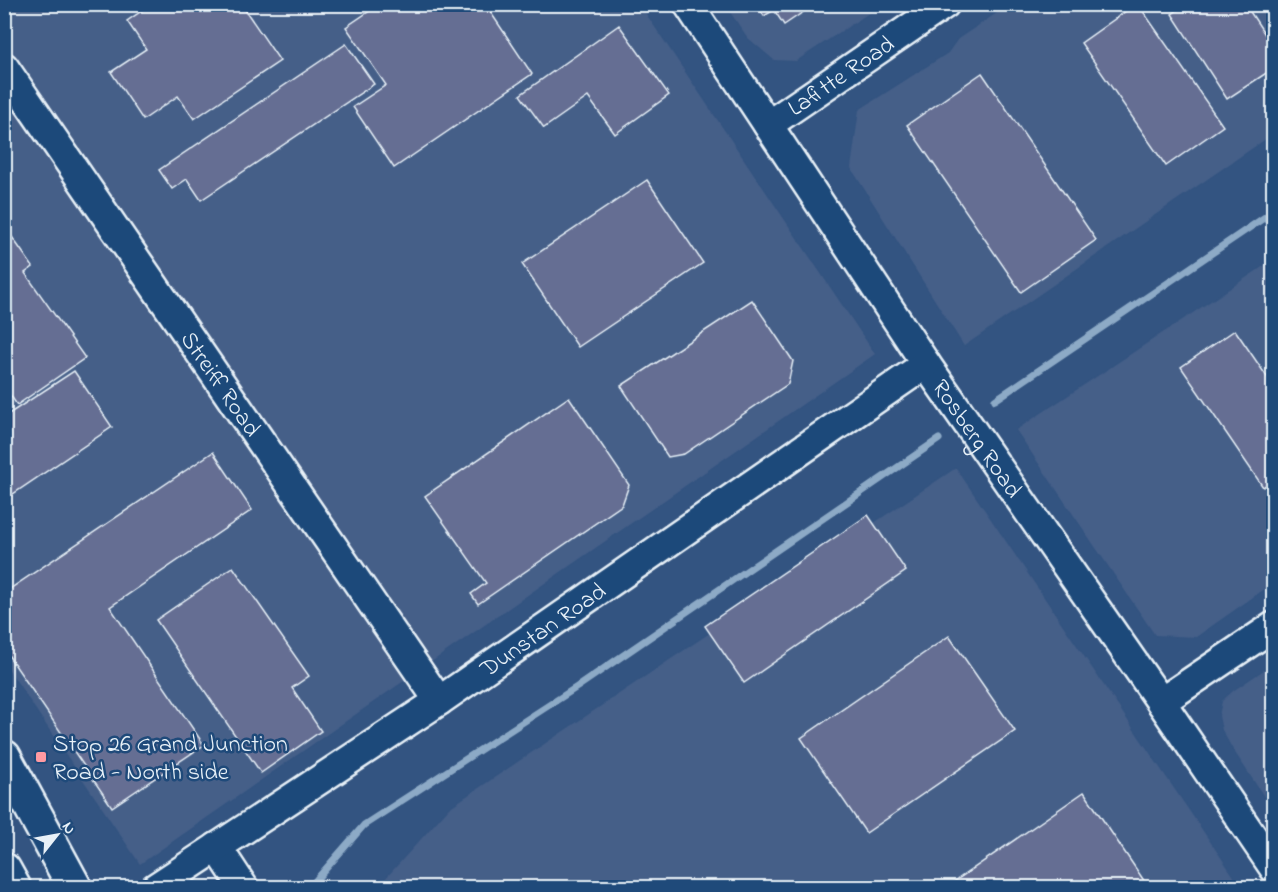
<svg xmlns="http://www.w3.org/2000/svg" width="1278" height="892" font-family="'Indie Flower',sans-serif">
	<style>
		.built { fill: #455f88 }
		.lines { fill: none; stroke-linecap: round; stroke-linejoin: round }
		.stream { stroke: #8daac6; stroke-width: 7 }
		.building { fill: #656e93; stroke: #e8f1f8; stroke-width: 1.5 }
		.minor-casing { stroke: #e8f1f8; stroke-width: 33 }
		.highway-casing { stroke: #e8f1f8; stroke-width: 38 }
		.minor { stroke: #1f4a7a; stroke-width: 28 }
		.highway { stroke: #1f4a7a; stroke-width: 33 }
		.poi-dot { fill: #ff9aa2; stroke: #1f4a7a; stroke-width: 2 }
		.labels { text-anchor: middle; stroke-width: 5; stroke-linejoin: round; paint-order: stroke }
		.street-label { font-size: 24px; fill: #e8f1f8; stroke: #1f4a7a }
		.poi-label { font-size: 24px; fill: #e8f1f8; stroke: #1f4a7a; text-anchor: start }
	</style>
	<rect width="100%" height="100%" fill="#335481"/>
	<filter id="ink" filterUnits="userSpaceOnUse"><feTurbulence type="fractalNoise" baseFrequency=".0167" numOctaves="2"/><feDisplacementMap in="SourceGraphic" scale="12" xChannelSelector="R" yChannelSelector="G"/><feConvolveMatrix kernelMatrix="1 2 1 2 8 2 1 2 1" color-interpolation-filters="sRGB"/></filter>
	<g filter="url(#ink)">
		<g class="built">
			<polygon points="4,5 640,5 875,354 140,864 5,664"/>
			<polygon points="725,5 881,5 796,61 774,60 748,38"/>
			<polygon points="1009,5 1273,5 1273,134 964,346 851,168 859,110 948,53 958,39"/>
			<polygon points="1273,260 1273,583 1196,637 1155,635 1016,430"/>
			<polygon points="956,468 1241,887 377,888 449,808"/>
			<polygon points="1273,664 1273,810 1232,748 1222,730 1219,716 1222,701 1233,691"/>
		</g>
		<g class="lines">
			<g class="stream">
				<polyline points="995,400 1274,211"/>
				<polyline points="309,888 364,825 577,687 939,439"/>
			</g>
		</g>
		<g class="building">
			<polygon points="152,4 241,4 280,61 194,119 178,96 143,120 111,72 146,49 127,21"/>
			<polygon points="380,4 485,4 532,74 394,168 353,107 386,85 346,27"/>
			<polygon points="756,4 815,4 784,25 774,10 764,16"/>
			<polygon points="1136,4 1138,4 1223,126 1166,166 1081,43"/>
			<polygon points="1187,4 1245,4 1274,48 1274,68 1227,99 1172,14"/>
			<polygon points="619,25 669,95 615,134 588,97 544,128 520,95"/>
			<polygon points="346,44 374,84 201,200 187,179 172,189 159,170"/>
			<polygon points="982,73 1096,240 1021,292 907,125"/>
			<polygon points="647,180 703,263 578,347 522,264"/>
			<polygon points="12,237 33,267 25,273 85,358 17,405 4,386 4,242"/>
			<polygon points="752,300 793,361 788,384 684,454 668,457 621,386"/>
			<polygon points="1235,330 1274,387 1274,480 1263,487 1181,367"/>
			<polygon points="74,371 112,427 4,500 4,417"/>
			<polygon points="569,397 629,485 622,505 478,604 471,594 486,583 425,496"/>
			<polygon points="213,452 252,510 110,607 204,745 112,807 4,649 4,593"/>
			<polygon points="868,515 906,571 744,683 705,626"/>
			<polygon points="233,567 309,676 292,688 321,731 261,773 156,620"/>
			<polygon points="949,636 1015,731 866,833 801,738"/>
			<polygon points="1084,792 1149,888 945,888"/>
		</g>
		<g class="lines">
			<g class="minor-casing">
				<g id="minor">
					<path id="s1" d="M688,4L926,364L1161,702L1274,868"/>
					<path id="s2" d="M4,67L439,701"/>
					<path id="s3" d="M768,125L945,4"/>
					<polyline points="1161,702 1274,626"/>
					<polyline points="217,847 244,888"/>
					<path id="s4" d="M155,888L439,701L926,364"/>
				</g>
			</g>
			<g class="highway-casing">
				<g id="highway">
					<polyline points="4,757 75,888"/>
					<polyline points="4,870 14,888"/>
				</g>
			</g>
			<use href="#minor" class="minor"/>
			<use href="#highway" class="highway"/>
		</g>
	</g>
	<rect class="poi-dot" x="35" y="751" width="12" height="12" rx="3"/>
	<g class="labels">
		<g class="street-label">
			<text dy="8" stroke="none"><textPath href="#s3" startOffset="88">Lafitte Road</textPath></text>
			<text dy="8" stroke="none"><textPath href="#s2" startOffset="384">Streiff Road</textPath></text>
			<text dy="8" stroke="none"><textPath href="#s1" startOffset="522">Rosberg Road</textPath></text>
			<text dy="8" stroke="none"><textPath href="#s4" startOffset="466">Dunstan Road</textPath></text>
		</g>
		<g class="poi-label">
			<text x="53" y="751">Stop 26 Grand Junction<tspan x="53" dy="28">Road - North side</tspan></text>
		</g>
	</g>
	<rect width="1278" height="892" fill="none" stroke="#1f4a7a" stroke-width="24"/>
	<rect x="12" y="12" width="1254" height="868" fill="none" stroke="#e8f1f8" stroke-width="2" filter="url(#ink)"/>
	<g transform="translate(57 835) rotate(59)" stroke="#1f4a7a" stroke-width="4.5" paint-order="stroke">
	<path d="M0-4.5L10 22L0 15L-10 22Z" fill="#e8f1f8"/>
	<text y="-9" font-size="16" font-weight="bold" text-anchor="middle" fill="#e8f1f8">N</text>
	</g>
</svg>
